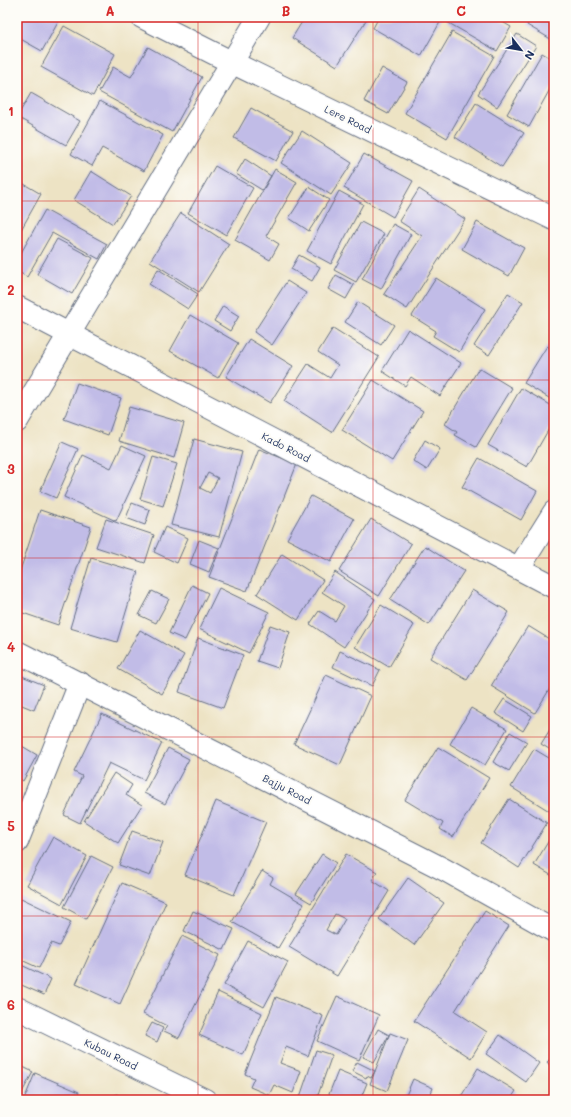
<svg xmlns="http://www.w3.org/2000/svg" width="571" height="1117" font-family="Mali,sans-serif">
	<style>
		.building { fill: #c1bce7; fill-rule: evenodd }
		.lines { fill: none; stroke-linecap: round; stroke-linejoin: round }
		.minor-casing { stroke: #646e82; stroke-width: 24 }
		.minor { stroke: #fff; stroke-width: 22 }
		.grid { fill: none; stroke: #d62828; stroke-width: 1; stroke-opacity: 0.55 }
		.labels { text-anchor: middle; stroke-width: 4; stroke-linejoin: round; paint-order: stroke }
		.street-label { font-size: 10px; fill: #1b2f5e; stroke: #fdfcf7 }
		.neatline { fill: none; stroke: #d62828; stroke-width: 1.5 }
		.grid-label { font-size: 13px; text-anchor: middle; font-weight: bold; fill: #d62828 }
	</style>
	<rect width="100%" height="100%" fill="#fdfcf7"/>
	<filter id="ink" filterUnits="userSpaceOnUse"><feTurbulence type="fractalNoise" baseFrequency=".025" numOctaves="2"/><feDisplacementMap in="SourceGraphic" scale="8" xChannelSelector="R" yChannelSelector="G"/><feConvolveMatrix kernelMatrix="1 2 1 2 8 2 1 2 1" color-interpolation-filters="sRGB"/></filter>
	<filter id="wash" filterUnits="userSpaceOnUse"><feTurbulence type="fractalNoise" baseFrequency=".012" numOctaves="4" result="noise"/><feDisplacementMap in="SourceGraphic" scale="16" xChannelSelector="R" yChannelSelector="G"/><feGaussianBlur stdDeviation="0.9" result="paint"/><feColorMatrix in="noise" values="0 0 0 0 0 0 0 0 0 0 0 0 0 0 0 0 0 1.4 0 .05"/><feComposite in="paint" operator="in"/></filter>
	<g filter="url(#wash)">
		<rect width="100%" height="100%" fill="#ede3c4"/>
		<g id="blocks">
			<g class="building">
				<polygon points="17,17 61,17 42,51 17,37"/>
				<polygon points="305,17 368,17 337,66 292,38"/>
				<polygon points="379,17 443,17 421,56 373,28"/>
				<polygon points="450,17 494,17 511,27 497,51 447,22"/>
				<polygon points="531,17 554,17 554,41 527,25"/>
				<polygon points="64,26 115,54 93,96 41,67"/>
				<polygon points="452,32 494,56 447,138 405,113"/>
				<polygon points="517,34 536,46 497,107 478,94"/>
				<polygon points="148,47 202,77 172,132 99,92 113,67 131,77"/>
				<polygon points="542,53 554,60 554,82 529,127 507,114"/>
				<polygon points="382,68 407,82 388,114 364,101"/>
				<polygon points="31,93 80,121 66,145 17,117"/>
				<polygon points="100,101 163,135 144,171 102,148 92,166 71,154"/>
				<polygon points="476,103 524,133 502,167 455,137"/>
				<polygon points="251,108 293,131 276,161 234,138"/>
				<polygon points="302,131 352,163 331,195 281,163"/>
				<polygon points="364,154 413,181 393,217 344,188"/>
				<polygon points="245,159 271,176 262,190 236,174"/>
				<polygon points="215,166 253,188 226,235 188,213"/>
				<polygon points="275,169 297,182 266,236 279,244 270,260 235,240"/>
				<polygon points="91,171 131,196 113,224 74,200"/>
				<polygon points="17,180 41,194 17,237"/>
				<polygon points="309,187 329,200 309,231 289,218"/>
				<polygon points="419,189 465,219 407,309 384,294 422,236 399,221"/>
				<polygon points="339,191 363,204 331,264 307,251"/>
				<polygon points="45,210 107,244 99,259 52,233 27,277 17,271 17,260"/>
				<polygon points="181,213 229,244 199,292 150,261"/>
				<polygon points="361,222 384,234 356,282 334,270"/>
				<polygon points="477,222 524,248 509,276 462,249"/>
				<polygon points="393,224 411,234 381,289 362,279"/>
				<polygon points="57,239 93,258 72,294 37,274"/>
				<polygon points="299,255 320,267 312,281 291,269"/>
				<polygon points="158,269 198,294 188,309 149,284"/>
				<polygon points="336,275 354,285 346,299 328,289"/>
				<polygon points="436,278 485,309 459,352 433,336 436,331 412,316"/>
				<polygon points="287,281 306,293 272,345 254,332"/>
				<polygon points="508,293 523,302 489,355 474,346"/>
				<polygon points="358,302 394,325 381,345 345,322"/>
				<polygon points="223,306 239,316 230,331 214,321"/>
				<polygon points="190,315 238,343 218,378 170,351"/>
				<polygon points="333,328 379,357 332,432 284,401 308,364 330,378 338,365 318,352"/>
				<polygon points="408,329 461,363 440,396 411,377 405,386 382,371"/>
				<polygon points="249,339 293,366 270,403 226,377"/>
				<polygon points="547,346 554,351 554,401 524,383"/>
				<polygon points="479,368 512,388 476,447 455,435 457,432 445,424"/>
				<polygon points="373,380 423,411 392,461 342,430"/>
				<polygon points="77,383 121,398 108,435 64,419"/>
				<polygon points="521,388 554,407 554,420 527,467 488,445"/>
				<polygon points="129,407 184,423 174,458 119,441"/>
				<path d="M194,439L242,452L219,537L171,525ZM208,473L218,478L210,493L200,488Z"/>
				<polygon points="425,440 440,449 427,470 413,461"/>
				<polygon points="62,442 78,449 56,498 40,491"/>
				<polygon points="122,445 146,456 116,521 64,497 83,455 111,468"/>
				<polygon points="259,449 297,464 247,591 209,577"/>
				<polygon points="153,457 177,464 163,506 140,499"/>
				<polygon points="479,458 537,491 521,520 462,487"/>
				<polygon points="311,496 354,519 331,562 287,539"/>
				<polygon points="132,503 150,510 145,525 126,518"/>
				<polygon points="40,510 91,527 58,625 17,611 17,580"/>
				<polygon points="106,519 154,535 145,563 96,547"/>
				<polygon points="371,519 411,544 379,596 339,571"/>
				<polygon points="165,527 188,538 177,563 154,552"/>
				<polygon points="199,540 219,548 209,572 190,564"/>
				<polygon points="425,546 464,571 429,625 390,600"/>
				<polygon points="282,554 323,580 298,620 257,594"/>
				<polygon points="91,558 138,572 117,642 70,628"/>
				<polygon points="335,572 375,599 344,647 310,624 319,611 335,621 344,606 322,592"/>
				<polygon points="192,585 208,593 185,640 169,633"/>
				<polygon points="219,588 269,612 249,653 199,629"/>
				<polygon points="472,590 509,612 467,680 430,658"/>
				<polygon points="152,591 169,599 156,623 139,615"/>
				<polygon points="381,605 414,625 389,667 355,647"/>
				<polygon points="270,625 290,632 278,668 257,661"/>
				<polygon points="528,626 554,642 554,682 535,713 491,686"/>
				<polygon points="140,630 184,655 162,694 118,669"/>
				<polygon points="198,638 243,655 223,708 179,692"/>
				<polygon points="340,651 380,670 372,686 333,667"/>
				<polygon points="17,674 44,685 34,710 17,703"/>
				<polygon points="326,675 371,696 340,765 294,744"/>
				<polygon points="504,699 532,716 523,731 495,713"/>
				<polygon points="471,708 507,729 485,765 450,744"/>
				<polygon points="102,714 162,743 144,780 109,763 80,823 64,815 82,776 74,772"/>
				<polygon points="554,723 554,752 541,744"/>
				<polygon points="510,732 527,742 509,771 493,762"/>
				<polygon points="17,743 37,755 23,781 17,777"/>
				<polygon points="438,747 489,778 453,837 440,829 443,823 405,800"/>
				<polygon points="168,748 189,759 165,804 144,793"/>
				<polygon points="534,749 554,761 554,814 511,787"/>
				<polygon points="114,773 132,785 126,795 142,805 118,843 84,821"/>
				<polygon points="509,799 547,823 519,868 481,843"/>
				<polygon points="216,801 266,822 234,895 185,875"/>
				<polygon points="132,831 163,842 150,876 119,865"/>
				<polygon points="554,832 554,877 534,865"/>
				<polygon points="53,837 87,856 62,904 27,885"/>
				<polygon points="322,854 336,863 311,903 296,894"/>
				<path d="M346,854L377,872L372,880L389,891L337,976L289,947ZM335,914L345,919L336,935L326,930Z"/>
				<polygon points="91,856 113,867 86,919 64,907"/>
				<polygon points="262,871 273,878 270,884 304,904 278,948 232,922"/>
				<polygon points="408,878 444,903 414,945 379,919"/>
				<polygon points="122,883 166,902 120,1004 76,984"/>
				<polygon points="21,898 71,922 59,946 51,943 39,968 17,958 17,906"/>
				<polygon points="193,911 234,929 224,950 184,931"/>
				<polygon points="485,911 509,926 455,1011 487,1032 471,1058 414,1021"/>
				<polygon points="182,936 220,955 179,1038 164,1031 167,1026 143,1014"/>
				<polygon points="248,941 288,962 264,1007 224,985"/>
				<polygon points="17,963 51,979 44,995 17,983"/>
				<polygon points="218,992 262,1013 243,1055 199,1035"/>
				<polygon points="337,996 379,1015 359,1060 317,1041"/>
				<polygon points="276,997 323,1016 308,1056 286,1047 280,1063 301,1071 293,1093 274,1085 269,1095 250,1087 254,1078 245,1074"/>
				<polygon points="152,1023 163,1028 157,1042 145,1036"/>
				<polygon points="378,1029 389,1035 374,1062 363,1057"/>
				<polygon points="390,1033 408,1040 387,1091 370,1084"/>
				<polygon points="500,1035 539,1063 526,1082 486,1054"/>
				<polygon points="316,1050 332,1055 318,1095 331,1100 299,1100"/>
				<polygon points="554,1055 554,1070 547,1062"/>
				<polygon points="357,1062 375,1071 371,1078 367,1076 366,1078 352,1071"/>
				<polygon points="17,1064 33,1072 18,1100 17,1100"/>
				<polygon points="478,1068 516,1091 510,1100 459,1100"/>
				<polygon points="338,1071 367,1083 360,1100 342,1100 329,1094"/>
				<polygon points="35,1073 79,1092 76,1100 24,1100"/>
				<polygon points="413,1079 433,1088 428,1100 404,1100"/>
				<polygon points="116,1094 128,1100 113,1100"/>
			</g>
		</g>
	</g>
	<g filter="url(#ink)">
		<use href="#blocks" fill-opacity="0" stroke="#646e82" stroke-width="1"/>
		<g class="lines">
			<g class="minor-casing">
				<g id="minor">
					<polyline points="142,17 231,62 554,219"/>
					<polyline points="17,307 554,587"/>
					<polyline points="17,421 259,17"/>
					<polyline points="519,568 554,512"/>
					<polyline points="17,652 445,870 554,931"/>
					<polyline points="17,842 80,683"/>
					<polyline points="17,1008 205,1100"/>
				</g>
			</g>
			<use href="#minor" class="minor"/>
		</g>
	</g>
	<path class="grid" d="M198,17V1100M373,17V1100M17,201H554M17,380H554M17,558H554M17,737H554M17,916H554"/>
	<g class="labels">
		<g class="street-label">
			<text transform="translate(348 119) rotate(26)" y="4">Lere Road</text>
			<text transform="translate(286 447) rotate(27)" y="4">Kado Road</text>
			<text transform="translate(287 789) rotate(27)" y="4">Bajju Road</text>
			<text transform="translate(111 1054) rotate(26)" y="4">Kubau Road</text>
		</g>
	</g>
	<rect width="571" height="1117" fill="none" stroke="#fdfcf7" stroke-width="44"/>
	<g transform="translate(521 50) rotate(121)" stroke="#fdfcf7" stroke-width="3" paint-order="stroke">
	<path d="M0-3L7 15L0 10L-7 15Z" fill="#1b2f5e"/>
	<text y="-6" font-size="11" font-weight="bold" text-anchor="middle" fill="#1b2f5e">N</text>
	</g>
	<rect x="22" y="22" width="527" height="1073" class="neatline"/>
	<g class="grid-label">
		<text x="110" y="16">A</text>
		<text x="286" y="16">B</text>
		<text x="461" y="16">C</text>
		<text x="11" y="116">1</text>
		<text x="11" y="295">2</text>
		<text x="11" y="474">3</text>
		<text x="11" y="652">4</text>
		<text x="11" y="831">5</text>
		<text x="11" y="1010">6</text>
	</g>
</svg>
